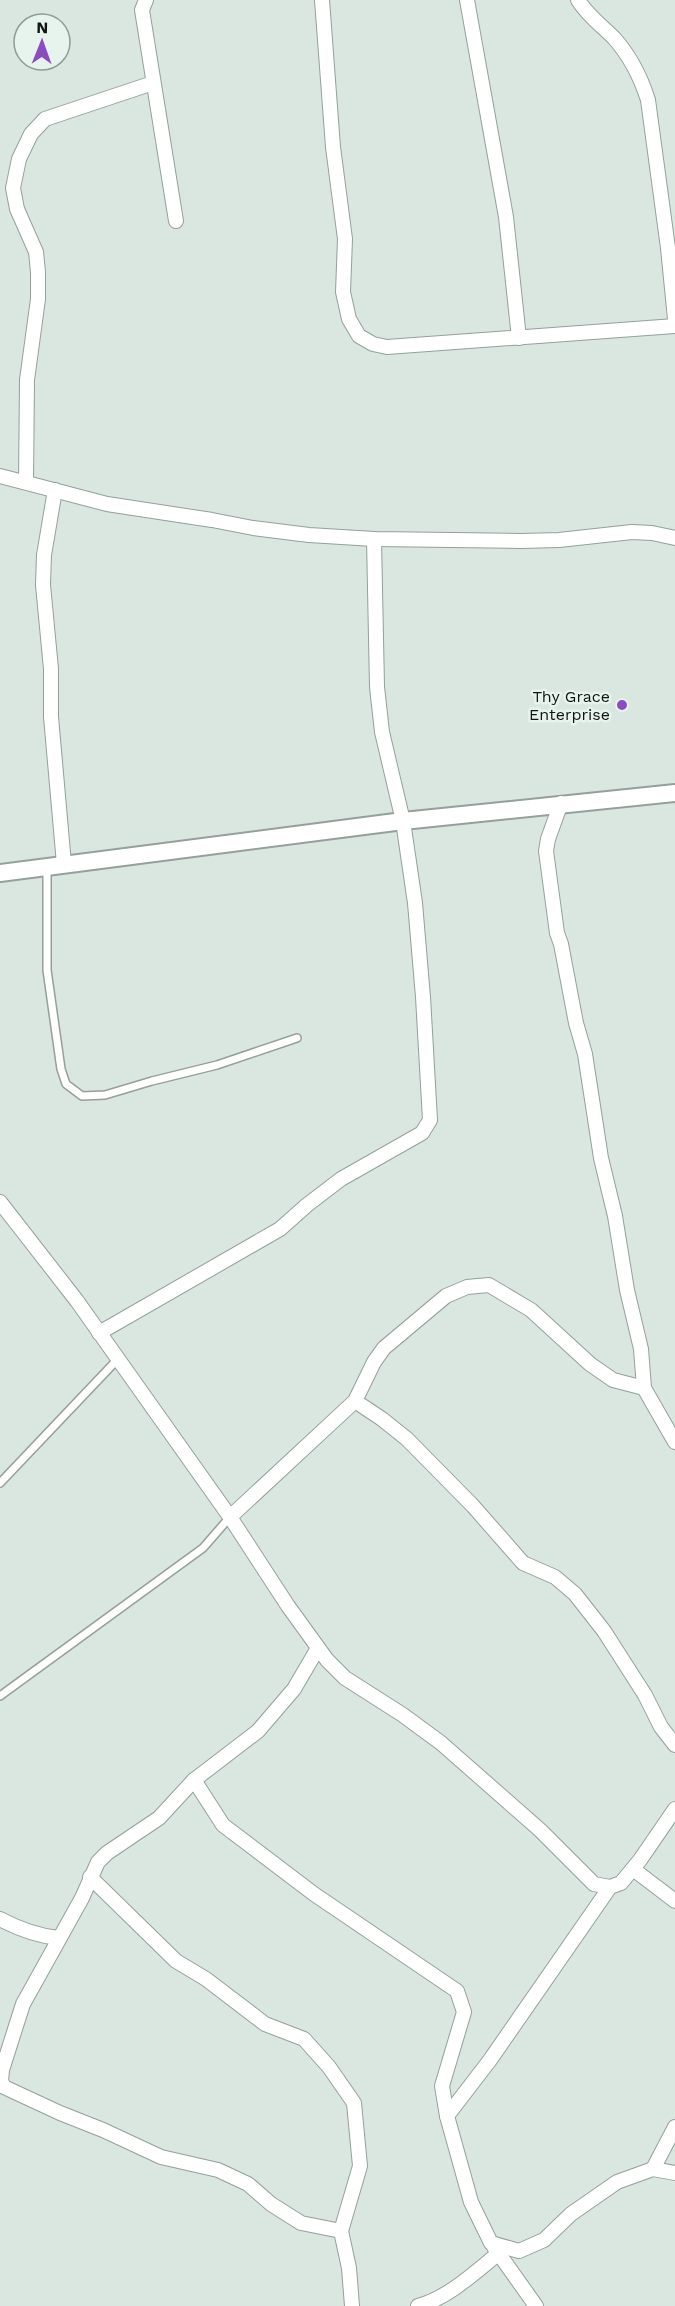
<svg xmlns="http://www.w3.org/2000/svg" width="675" height="2306" font-family="'Work Sans',sans-serif">
	<style>
		.lines { fill: none; stroke-linecap: round; stroke-linejoin: round }
		.service-casing { stroke: #95a09a; stroke-width: 10 }
		.minor-casing { stroke: #95a09a; stroke-width: 16 }
		.tertiary-casing { stroke: #95a09a; stroke-width: 20 }
		.service { stroke: #fff; stroke-width: 7 }
		.minor { stroke: #fff; stroke-width: 14 }
		.tertiary { stroke: #fff; stroke-width: 16 }
		.poi-dot { fill: #8b4cc2; stroke: #e7f3ed; stroke-width: 2 }
		.labels { text-anchor: middle; stroke-width: 5; stroke-linejoin: round; paint-order: stroke }
		.poi-label { font-size: 16px; fill: #111513; stroke: #e7f3ed; text-anchor: end }
	</style>
	<rect width="100%" height="100%" fill="#dae6e0"/>
	<g class="lines">
		<g class="service-casing">
			<g id="service">
				<polyline points="47,867 47,970 61,1069 66,1084 82,1096 105,1095 152,1081 217,1065 297,1038"/>
				<polyline points="0,1483 117,1360"/>
				<polyline points="0,1696 203,1548 230,1517"/>
			</g>
		</g>
		<g class="minor-casing">
			<g id="minor">
				<polyline points="146,0 142,10 176,221"/>
				<polyline points="322,0 333,147 345,239 343,292 349,319 359,336 373,344 387,347 675,326"/>
				<polyline points="467,0 506,217 519,338"/>
				<path d="M578,0C588,16 601,25 614,38C630,56 641,78 648,100L668,248L675,319"/>
				<polyline points="0,476 107,504 212,520 253,528 309,535 374,539 521,541 559,540 632,532 652,533 675,538"/>
				<polyline points="26,482 27,380 38,299 38,272 36,252 17,209 13,188 19,159 31,134 45,119 153,83"/>
				<polyline points="55,490 44,555 43,585 51,669 51,717 64,864"/>
				<polyline points="0,1202 77,1301 230,1517 288,1606 327,1660 345,1678 403,1715 441,1743 540,1830 594,1884 610,1887 621,1883 640,1860 675,1809"/>
				<polyline points="99,1333 280,1229 307,1205 341,1179 422,1133 430,1120 423,997 415,903 403,821 382,732 377,687 374,539"/>
				<polyline points="644,1388 675,1442"/>
				<polyline points="355,1401 382,1419 407,1439 473,1506 523,1563 555,1577 575,1594 604,1631 645,1695 661,1727 675,1745"/>
				<polyline points="230,1517 355,1401 374,1362 384,1348 446,1296 467,1287 489,1285 531,1310 590,1364 613,1380 644,1388 641,1349 627,1290 615,1216 601,1158 585,1054 576,1023 561,944 557,933 546,851 548,839 561,803"/>
				<polyline points="318,1648 294,1689 258,1731 194,1780 159,1818 107,1853 98,1862 82,1898 23,2004 2,2070 1,2081 4,2087 60,2113 103,2130 161,2157 218,2170 248,2184 271,2204 301,2223 341,2231"/>
				<polyline points="194,1780 223,1825 314,1894 457,1991 464,2012 442,2086 447,2116 471,2202 491,2243 519,2251 544,2240 571,2214 617,2182 653,2169 675,2173"/>
				<polyline points="633,1869 675,1901"/>
				<polyline points="90,1877 176,1961 206,1979 265,2024 304,2039 329,2067 354,2103 360,2166 341,2231 349,2268 352,2306"/>
				<path d="M0,1919C19,1929 37,1936 59,1938"/>
				<polyline points="447,2116 490,2060 610,1887"/>
				<polyline points="653,2169 675,2127"/>
				<polyline points="494,2247 536,2306"/>
				<path d="M418,2306C448,2298 474,2273 499,2253"/>
			</g>
		</g>
		<g class="tertiary-casing">
			<polyline id="tertiary" points="0,873 403,821 675,793"/>
		</g>
		<use href="#service" class="service"/>
		<use href="#minor" class="minor"/>
		<use href="#tertiary" class="tertiary"/>
	</g>
	<circle class="poi-dot" cx="622" cy="705" r="6"/>
	<g class="labels">
		<g class="poi-label">
			<text x="610" y="702">Thy Grace<tspan x="610" dy="18">Enterprise</tspan></text>
		</g>
	</g>
	<g transform="translate(42 42) rotate(1)"><circle r="28" fill="#e7f3ed" stroke="#919a96" stroke-width="1.5"/>
	<path d="M0-4.5L10 22L0 15L-10 22Z" fill="#8b4cc2"/>
	<text y="-9" font-size="16" font-weight="bold" text-anchor="middle" fill="#111513">N</text>
	</g>
</svg>
